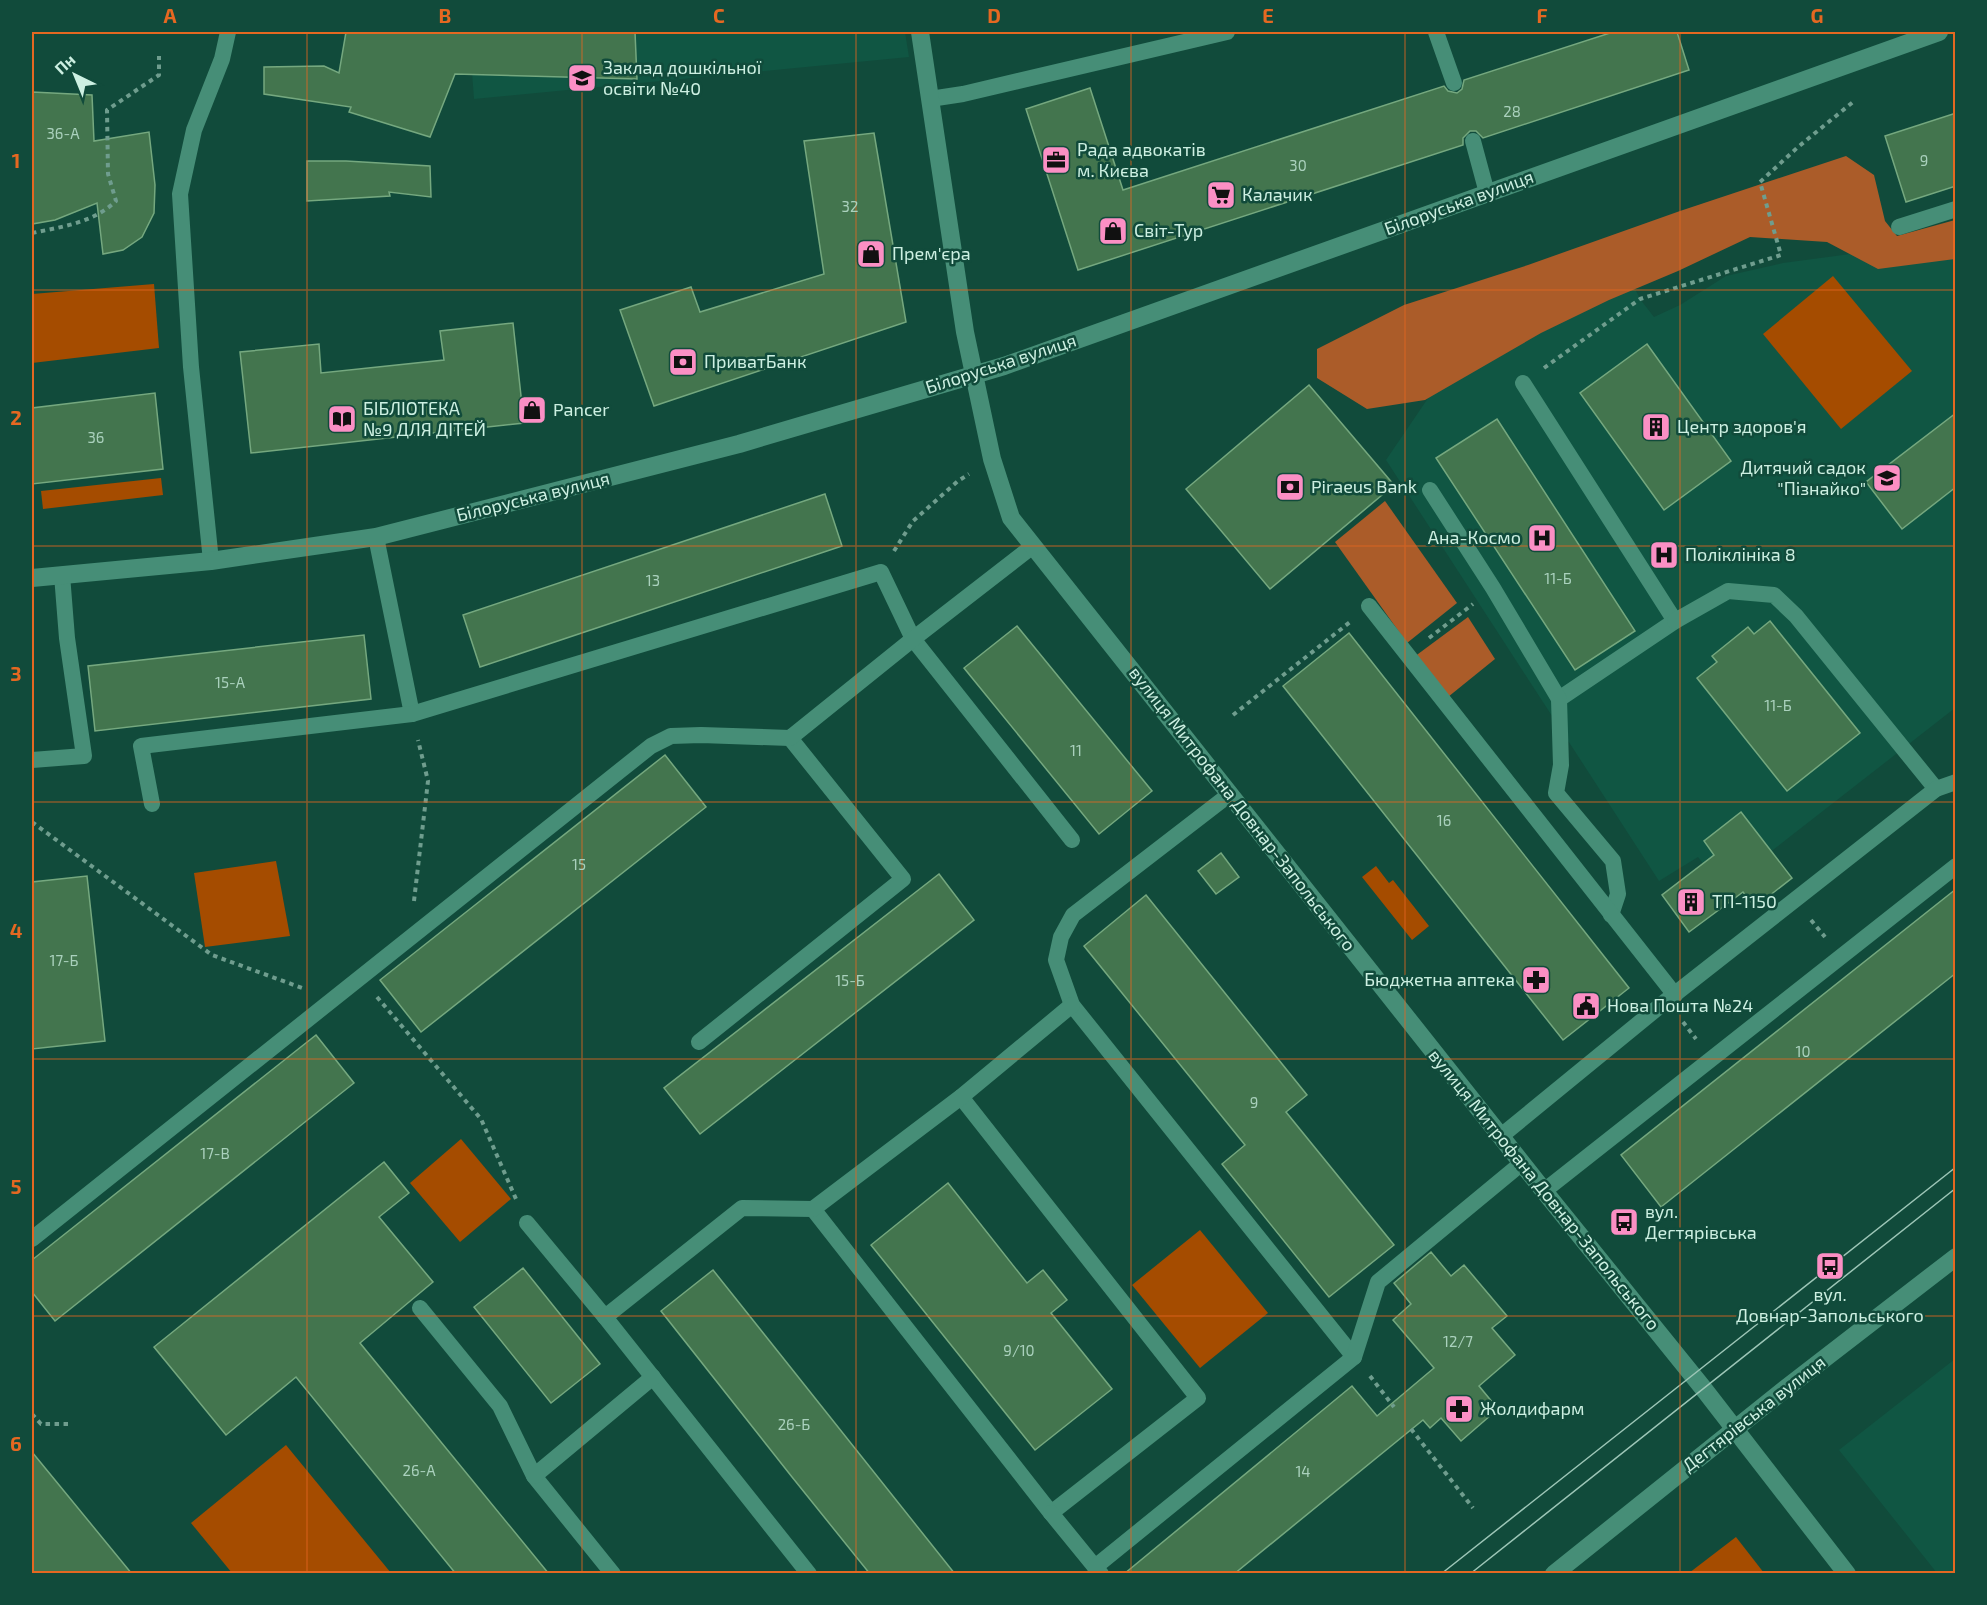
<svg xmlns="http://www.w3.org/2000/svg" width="1987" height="1605" font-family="'Exo 2',sans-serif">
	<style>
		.built { fill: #105643 }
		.green { fill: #a54c00 }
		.forest { fill: #ab5c29 }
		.building { fill: #43754e; stroke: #75a87f; stroke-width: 1.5 }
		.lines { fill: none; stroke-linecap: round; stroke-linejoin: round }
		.path { stroke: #6f9d8e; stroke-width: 4; stroke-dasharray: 4.5 4.5; stroke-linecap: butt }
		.lane { stroke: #468e77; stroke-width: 16 }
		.street { stroke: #468e77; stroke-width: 18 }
		.secondary { stroke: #468e77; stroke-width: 18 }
		.tram { stroke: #9dc6b7; stroke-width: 1.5 }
		.grid { fill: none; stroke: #e56821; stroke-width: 1.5; stroke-opacity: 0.55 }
		.labels { text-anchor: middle; stroke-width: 5; stroke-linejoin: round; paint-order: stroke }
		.number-label { font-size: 15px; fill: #aad1bd }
		.poi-label { font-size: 18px; fill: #cdf0e2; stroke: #114b3b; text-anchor: start }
		.street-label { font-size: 18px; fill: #cdf0e2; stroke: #114b3b }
		.neatline { fill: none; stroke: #e56821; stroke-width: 2 }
		.grid-label { font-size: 20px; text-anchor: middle; font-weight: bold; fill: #e56821 }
	</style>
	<rect width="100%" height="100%" fill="#114b3b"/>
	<g class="built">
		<polygon points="469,32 905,32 909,57 474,99"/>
		<polygon points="1955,240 1955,708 1723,889 1698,857 1659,881 1386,460 1473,332 1623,264 1640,299 1654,317 1680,305 1726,276 1783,263"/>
		<polygon points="1955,1359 1955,1573 1937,1573 1839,1450"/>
	</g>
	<g class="green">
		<polygon points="1833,276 1912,371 1841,429 1763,334"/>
		<polygon points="154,284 159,348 32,363 32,294"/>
		<polygon points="161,478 163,495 43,509 41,491"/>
		<polygon points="276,861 290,936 205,947 194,873"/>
		<polygon points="1376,866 1389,883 1393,880 1429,926 1412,940 1362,877"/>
		<polygon points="461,1139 511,1199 460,1242 410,1183"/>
		<polygon points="1200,1230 1268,1313 1200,1368 1132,1285"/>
		<polygon points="286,1445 391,1573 232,1573 191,1523"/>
		<polygon points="1736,1537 1764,1573 1689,1573"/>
	</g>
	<g class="forest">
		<polygon points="1846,156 1874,175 1885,221 1897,236 1955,220 1955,259 1878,269 1827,242 1750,237 1678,271 1609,300 1541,333 1425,400 1367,409 1317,378 1317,349 1404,305 1528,265 1680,211"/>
		<polygon points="1385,501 1457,603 1407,643 1335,542"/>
		<polygon points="1468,617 1495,659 1448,697 1414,657"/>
	</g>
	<g class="building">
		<polygon points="346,32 635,32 637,79 455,74 430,137 349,112 351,107 264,94 264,67 324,66 339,73"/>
		<polygon points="1613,32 1677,32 1689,70 1483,138 1476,131 1470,131 1463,138 1463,145 1078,270 1026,109 1090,88 1123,190 1444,86 1448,91 1457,93 1462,89 1464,80"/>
		<polygon points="32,92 92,95 94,141 149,132 155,185 154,213 142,237 123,250 103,254 97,203 55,220 32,224"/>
		<polygon points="1956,113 1956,186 1906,202 1885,136"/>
		<polygon points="874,133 906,322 654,406 620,310 691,287 700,312 824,274 804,141"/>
		<polygon points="307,161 346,161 430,166 431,197 389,192 390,196 307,201"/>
		<polygon points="513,323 524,423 251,453 240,352 319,344 321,373 444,360 440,331"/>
		<polygon points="1647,344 1731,461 1664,510 1580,393"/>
		<polygon points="1309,385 1394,485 1270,589 1186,489"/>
		<polygon points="155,393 163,469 32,484 32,408"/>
		<polygon points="1956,413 1956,487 1902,529 1866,482"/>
		<polygon points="1497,419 1635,631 1575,670 1436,458"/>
		<polygon points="825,494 842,546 480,667 463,615"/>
		<polygon points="1770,621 1860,733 1787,791 1697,678 1717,662 1712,656 1748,627 1754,634"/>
		<polygon points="1017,626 1152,791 1099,834 964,668"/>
		<polygon points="1349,633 1629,988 1563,1040 1283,686"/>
		<polygon points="364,635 371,699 95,731 88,666"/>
		<polygon points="665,755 706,807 421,1032 380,980"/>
		<polygon points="1741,812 1792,878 1755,907 1743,892 1689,932 1662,895 1714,855 1704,841"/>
		<polygon points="1221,853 1239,877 1216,894 1198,871"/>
		<polygon points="939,874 974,920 700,1134 664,1088"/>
		<polygon points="87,876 105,1041 32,1049 32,882"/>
		<polygon points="1956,889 1956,973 1661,1207 1621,1155"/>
		<polygon points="1146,895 1307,1095 1286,1112 1394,1245 1329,1297 1222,1164 1245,1145 1084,946"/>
		<polygon points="316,1035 354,1083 55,1321 32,1292 32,1260"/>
		<polygon points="384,1162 409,1193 379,1217 433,1282 360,1343 549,1574 456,1574 296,1377 226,1435 154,1347"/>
		<polygon points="948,1183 1027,1283 1043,1270 1067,1300 1051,1313 1112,1389 1035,1450 871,1245"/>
		<polygon points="1431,1252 1451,1276 1464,1265 1507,1316 1492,1328 1515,1355 1479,1386 1498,1409 1461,1441 1441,1418 1430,1428 1423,1420 1234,1574 1124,1574 1352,1386 1377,1416 1434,1368 1393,1320 1411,1304 1394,1283"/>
		<polygon points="523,1268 600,1364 551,1403 474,1307"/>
		<polygon points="713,1270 955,1574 870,1574 792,1477 661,1311"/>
		<polygon points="32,1452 132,1574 32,1574"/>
	</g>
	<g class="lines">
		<g class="path">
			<path d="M32,233C61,227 93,223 116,201L108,174L107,110L159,75V56"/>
			<polyline points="1544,368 1640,299 1781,255 1760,182 1798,147 1853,102"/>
			<polyline points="894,551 913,521 958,481 969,474"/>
			<polyline points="1429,638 1473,604"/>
			<polyline points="1233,715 1350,622"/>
			<polyline points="32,822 212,955 305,989"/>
			<polyline points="414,901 428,781 418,740"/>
			<polyline points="1811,920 1825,937"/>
			<polyline points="377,997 481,1119 516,1199"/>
			<polyline points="1683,1022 1696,1039"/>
			<polyline points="1370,1376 1394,1407"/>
			<polyline points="32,1414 41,1424 68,1424"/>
			<polyline points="1411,1429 1473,1508"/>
		</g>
		<g class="lane">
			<polyline points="1436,32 1454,83"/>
			<polyline points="930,99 963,94 1227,32"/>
			<polyline points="1473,141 1487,193"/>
			<polyline points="1899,227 1956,209"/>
			<polyline points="1523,383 1675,621 1559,699"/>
			<polyline points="1430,490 1493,588 1559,699 1561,765 1556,793 1613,861 1618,894 1611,915"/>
			<polyline points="376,537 412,714"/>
			<polyline points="211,561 191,367 180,194 194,130 222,59 228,32"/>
			<polyline points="1369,606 1675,995"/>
			<polyline points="1675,621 1728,591 1774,595 1796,616 1936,789"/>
			<polyline points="32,760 84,756 67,638 62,575"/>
			<polyline points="1230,794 1073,915 1061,937 1056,960 1072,1005 1354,1357"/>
			<polyline points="152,804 141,746 412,714 881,572 913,639 1072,840"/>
			<polyline points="699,1042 903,879 790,738"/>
			<polyline points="1501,1136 1666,1001 1936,789 1956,782"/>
			<polyline points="1544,1191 1956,866"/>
			<polyline points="813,1209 1051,1513 1198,1398 961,1097"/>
			<polyline points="527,1223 605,1317 809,1574"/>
			<polyline points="32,1239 651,746 671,736 701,735 790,738 913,639 1033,546"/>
			<polyline points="420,1308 500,1406 534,1476 613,1574"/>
			<polyline points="605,1317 742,1208 813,1209 961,1097 1072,1005"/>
			<polyline points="534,1476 653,1377"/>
			<polyline points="1051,1513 1095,1567"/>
			<polyline points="1101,1574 1095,1567 1354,1357 1378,1282 1522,1163"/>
		</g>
		<polyline class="street" points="32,578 211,561 376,537 739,444 1004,366 1939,32"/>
		<g class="secondary">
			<polyline points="920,32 965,332 992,459 1011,518 1544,1191 1703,1388 1847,1574"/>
			<polyline points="1554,1574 1785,1389 1956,1257"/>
		</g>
		<g class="tram">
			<polyline points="1441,1574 1956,1167"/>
			<polyline points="1470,1574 1956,1188"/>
		</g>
	</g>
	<path class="grid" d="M307,32V1574M582,32V1574M856,32V1574M1131,32V1574M1405,32V1574M1680,32V1574M32,290H1956M32,546H1956M32,802H1956M32,1059H1956M32,1316H1956"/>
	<defs>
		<g id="school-square" transform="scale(1.5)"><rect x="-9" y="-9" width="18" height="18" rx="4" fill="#fb8fc4" stroke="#114b3b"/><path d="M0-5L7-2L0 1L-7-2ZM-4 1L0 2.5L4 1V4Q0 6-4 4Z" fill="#111"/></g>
		<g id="office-square" transform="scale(1.5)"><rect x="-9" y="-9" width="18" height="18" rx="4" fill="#fb8fc4" stroke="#114b3b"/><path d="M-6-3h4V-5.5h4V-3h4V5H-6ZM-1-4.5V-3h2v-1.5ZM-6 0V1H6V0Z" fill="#111"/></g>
		<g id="supermarket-square" transform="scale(1.5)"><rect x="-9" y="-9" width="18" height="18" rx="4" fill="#fb8fc4" stroke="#114b3b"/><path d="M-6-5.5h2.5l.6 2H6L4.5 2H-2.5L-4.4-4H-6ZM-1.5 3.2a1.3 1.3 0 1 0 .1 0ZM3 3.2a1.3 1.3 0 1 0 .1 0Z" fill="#111"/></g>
		<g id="shop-square" transform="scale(1.5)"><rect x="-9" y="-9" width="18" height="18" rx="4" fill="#fb8fc4" stroke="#114b3b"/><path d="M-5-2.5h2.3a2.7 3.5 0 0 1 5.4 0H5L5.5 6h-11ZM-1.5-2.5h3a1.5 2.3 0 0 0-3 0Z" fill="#111"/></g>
		<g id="bank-square" transform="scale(1.5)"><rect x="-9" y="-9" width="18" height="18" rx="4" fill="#fb8fc4" stroke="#114b3b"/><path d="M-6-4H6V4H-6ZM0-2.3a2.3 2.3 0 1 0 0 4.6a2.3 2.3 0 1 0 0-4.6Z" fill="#111"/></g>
		<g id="library-square" transform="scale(1.5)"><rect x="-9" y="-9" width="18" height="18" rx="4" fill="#fb8fc4" stroke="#114b3b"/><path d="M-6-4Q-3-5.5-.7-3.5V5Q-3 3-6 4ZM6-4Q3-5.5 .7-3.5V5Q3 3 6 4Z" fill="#111"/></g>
		<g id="building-square" transform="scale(1.5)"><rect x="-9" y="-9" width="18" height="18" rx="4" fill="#fb8fc4" stroke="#114b3b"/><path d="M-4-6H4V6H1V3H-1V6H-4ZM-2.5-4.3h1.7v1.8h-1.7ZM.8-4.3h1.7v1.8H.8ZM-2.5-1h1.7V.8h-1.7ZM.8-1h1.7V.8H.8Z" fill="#111"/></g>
		<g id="hospital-square" transform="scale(1.5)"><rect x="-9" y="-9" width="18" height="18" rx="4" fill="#fb8fc4" stroke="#114b3b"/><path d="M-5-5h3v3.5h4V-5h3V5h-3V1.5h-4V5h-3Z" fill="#111"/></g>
		<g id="pharmacy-square" transform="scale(1.5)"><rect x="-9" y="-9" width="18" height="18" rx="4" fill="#fb8fc4" stroke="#114b3b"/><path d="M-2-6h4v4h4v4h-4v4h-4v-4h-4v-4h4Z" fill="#111"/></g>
		<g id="civic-square" transform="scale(1.5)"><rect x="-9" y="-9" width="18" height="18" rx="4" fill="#fb8fc4" stroke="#114b3b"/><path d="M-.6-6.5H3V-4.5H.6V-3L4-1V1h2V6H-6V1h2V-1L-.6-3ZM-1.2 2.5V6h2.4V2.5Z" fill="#111"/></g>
		<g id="bus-square" transform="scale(1.5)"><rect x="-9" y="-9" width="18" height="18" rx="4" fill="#fb8fc4" stroke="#114b3b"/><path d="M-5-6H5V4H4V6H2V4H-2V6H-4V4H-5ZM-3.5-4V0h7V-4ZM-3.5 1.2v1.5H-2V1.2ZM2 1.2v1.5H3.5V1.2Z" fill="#111"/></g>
	</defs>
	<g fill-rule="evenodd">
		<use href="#school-square" x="582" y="78"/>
		<use href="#office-square" x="1056" y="160"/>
		<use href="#supermarket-square" x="1221" y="195"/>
		<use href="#shop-square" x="1113" y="231"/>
		<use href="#shop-square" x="871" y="254"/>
		<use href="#bank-square" x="683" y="362"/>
		<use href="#shop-square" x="532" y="410"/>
		<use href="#library-square" x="342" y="419"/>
		<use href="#building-square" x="1656" y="427"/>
		<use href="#school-square" x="1887" y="478"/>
		<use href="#bank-square" x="1290" y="487"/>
		<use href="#hospital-square" x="1542" y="538"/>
		<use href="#hospital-square" x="1664" y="555"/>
		<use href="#building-square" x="1691" y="902"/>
		<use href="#pharmacy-square" x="1536" y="980"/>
		<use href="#civic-square" x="1586" y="1006"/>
		<use href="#bus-square" x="1624" y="1222"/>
		<use href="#bus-square" x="1830" y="1266"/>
		<use href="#pharmacy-square" x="1459" y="1409"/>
	</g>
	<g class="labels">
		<g class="number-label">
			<text x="1512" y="117">28</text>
			<text x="63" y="139">36-А</text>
			<text x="1924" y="166">9</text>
			<text x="1298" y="171">30</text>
			<text x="850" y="212">32</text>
			<text x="96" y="443">36</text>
			<text x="1558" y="584">11-Б</text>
			<text x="653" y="586">13</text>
			<text x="230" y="688">15-А</text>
			<text x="1778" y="711">11-Б</text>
			<text x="1076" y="756">11</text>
			<text x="1444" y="826">16</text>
			<text x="579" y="870">15</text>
			<text x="64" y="966">17-Б</text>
			<text x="850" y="986">15-Б</text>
			<text x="1803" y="1057">10</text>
			<text x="1254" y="1108">9</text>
			<text x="215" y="1159">17-В</text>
			<text x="1458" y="1347">12/7</text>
			<text x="1019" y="1356">9/10</text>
			<text x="794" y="1430">26-Б</text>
			<text x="419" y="1476">26-А</text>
			<text x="1303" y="1477">14</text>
		</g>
		<g class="poi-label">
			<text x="603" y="74">Заклад дошкільної<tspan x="603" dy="21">освіти №40</tspan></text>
			<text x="1077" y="156">Рада адвокатів<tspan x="1077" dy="21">м. Києва</tspan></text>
			<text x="1242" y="201">Калачик</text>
			<text x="1134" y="237">Світ-Тур</text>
			<text x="892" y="260">Прем'єра</text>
			<text x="704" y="368">ПриватБанк</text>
			<text x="363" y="415">БІБЛІОТЕКА<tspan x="363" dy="21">№9 ДЛЯ ДІТЕЙ</tspan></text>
			<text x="553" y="416">Pancer</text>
			<text x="1677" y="433">Центр здоров'я</text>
			<text x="1866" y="474" text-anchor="end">Дитячий садок<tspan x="1866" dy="21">"Пізнайко"</tspan></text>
			<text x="1311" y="493">Piraeus Bank</text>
			<text x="1521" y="544" text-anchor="end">Ана-Космо</text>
			<text x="1685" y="561">Поліклініка 8</text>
			<text x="1712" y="908">ТП-1150</text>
			<text x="1515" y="986" text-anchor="end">Бюджетна аптека</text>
			<text x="1607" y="1012">Нова Пошта №24</text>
			<text x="1645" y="1218">вул.<tspan x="1645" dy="21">Дегтярівська</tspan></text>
			<text x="1830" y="1301" text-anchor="middle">вул.<tspan x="1830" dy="21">Довнар-Запольського</tspan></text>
			<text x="1480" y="1415">Жолдифарм</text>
		</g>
		<g class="street-label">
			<text transform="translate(1459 203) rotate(-20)" y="6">Білоруська вулиця</text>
			<text transform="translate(1001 364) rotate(-18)" y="6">Білоруська вулиця</text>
			<text transform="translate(533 497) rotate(-14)" y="6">Білоруська вулиця</text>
			<text transform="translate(1242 809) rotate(52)" y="6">вулиця Митрофана Довнар-Запольського</text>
			<text transform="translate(1544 1190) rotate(51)" y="6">вулиця Митрофана Довнар-Запольського</text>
			<text transform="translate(1754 1414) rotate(-38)" y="6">Дегтярівська вулиця</text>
		</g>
	</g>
	<rect width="1987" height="1605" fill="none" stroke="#114b3b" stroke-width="66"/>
	<g transform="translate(75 75) rotate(317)" stroke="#114b3b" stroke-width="4.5" paint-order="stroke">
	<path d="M0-4.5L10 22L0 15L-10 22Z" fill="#cdf0e2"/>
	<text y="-9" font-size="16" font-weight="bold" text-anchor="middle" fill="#cdf0e2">Пн</text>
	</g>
	<rect x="33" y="33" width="1921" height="1539" class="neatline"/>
	<g class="grid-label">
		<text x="170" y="23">A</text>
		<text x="445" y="23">B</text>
		<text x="719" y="23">C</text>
		<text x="994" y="23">D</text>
		<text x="1268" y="23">E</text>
		<text x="1542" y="23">F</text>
		<text x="1817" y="23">G</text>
		<text x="16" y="168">1</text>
		<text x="16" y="425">2</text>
		<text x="16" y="681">3</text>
		<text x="16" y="938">4</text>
		<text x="16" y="1194">5</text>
		<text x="16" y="1451">6</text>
	</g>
</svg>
